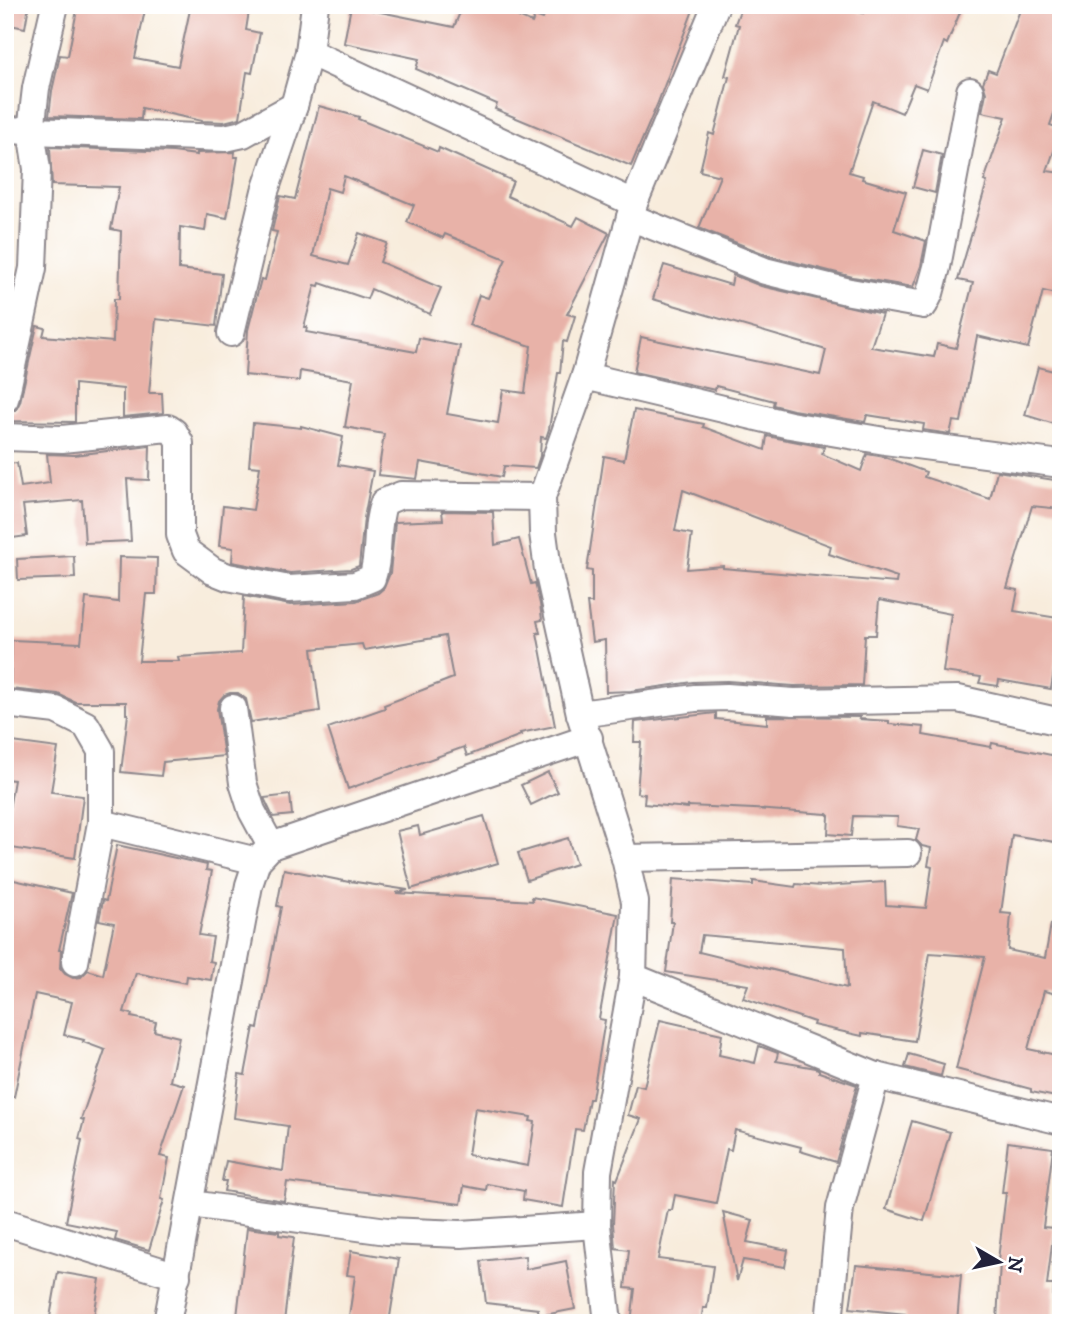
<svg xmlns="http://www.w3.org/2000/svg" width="1066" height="1328" font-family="'IM FELL DW Pica',serif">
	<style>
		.building { fill: #e8b2a8; fill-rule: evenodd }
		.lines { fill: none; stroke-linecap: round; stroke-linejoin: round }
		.minor-casing { stroke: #8d878c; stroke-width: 30 }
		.minor { stroke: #fff; stroke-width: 26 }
	</style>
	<rect width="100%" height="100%" fill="#fff"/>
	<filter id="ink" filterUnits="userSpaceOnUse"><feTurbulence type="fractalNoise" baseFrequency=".0143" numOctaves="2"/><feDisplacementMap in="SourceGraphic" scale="14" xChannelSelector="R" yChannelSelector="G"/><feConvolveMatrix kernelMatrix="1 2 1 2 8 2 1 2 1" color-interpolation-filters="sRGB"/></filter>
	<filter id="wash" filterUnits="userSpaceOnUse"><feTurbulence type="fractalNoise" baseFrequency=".00686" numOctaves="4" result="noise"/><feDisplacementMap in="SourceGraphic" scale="28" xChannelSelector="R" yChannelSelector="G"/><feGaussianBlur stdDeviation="1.57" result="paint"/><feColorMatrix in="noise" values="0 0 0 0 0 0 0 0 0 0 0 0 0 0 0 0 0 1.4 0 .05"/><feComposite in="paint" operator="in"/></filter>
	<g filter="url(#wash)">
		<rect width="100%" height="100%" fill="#f8ecdc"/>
		<g id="blocks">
			<g class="building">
				<polygon points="5,5 29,5 25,28 5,24"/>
				<polygon points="78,5 146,5 135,58 178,66 191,5 250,5 246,30 260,33 252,73 247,72 240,118 224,122 202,121 142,108 141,119 49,116 52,91 60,55 68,56"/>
				<polygon points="463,5 491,5 532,23 535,16 543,19 548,5 695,5 657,105 631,166 495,109 497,104 416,69 419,59 344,43 351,6 454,27"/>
				<polygon points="742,5 778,5 794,11 796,5 834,5 863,13 866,5 948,5 961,10 947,44 944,42 927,89 914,84 902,113 873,101 849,172 863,176 862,179 906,192 894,230 926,241 921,266 913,287 853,277 770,256 699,228 720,176 700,171 709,133 714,135 729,77 725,76 739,25 735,24"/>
				<polygon points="1022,5 1061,5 1061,94 1050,125 1061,129 1061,131 1047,171 1061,173 1061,295 1043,291 1028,348 977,336 961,422 953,421 950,434 923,430 924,424 867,415 865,422 793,410 773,405 774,401 716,386 715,390 634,372 641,337 820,375 826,350 653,299 664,265 731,285 733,275 761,286 882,314 871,347 934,357 937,344 956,348 973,283 958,280 987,182 984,181 1006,117 982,112 986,93 983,83 988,70 996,73"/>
				<path d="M319,106L359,117L358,119L438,152L439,148L513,181L507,196L573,226L578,217L609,233L567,314L575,316L567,342L563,341L560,373H558L549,429L546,438L541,437L540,456L536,468L504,466L502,477L420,462L417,479L378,475L384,434L345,427L353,380L300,371L299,381L245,375L248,330L261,279L265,280L277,232L272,231L280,196L295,199ZM344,176L414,205L407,222L443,238L445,234L506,259L488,298L479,295L469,325L531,346L525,393L503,390L498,423L447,414L460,346L419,338L416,352L306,332L307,327H304L315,285L319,286L320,283L367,299L371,289L430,314L441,288L380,262L387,243L359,233L348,265L313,256L327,188L340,192Z"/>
				<polygon points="50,147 173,152 197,155 197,153 235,152 234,157 238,157 227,218 207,214 205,231 180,227 179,269 222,274 216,326 156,319 149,393 162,393 163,413 123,417 123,389 75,384 75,422 5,421 5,414 16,410 20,402 37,326 45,328 43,336 113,342 114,299 119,299 121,231 111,229 119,187 52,185"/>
				<polygon points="923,150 942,155 935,193 913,187"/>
				<polygon points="1038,367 1061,373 1061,426 1025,415"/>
				<path d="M634,410L704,424L703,427L765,450L767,436L824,447L822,454L861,471L867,454L885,457L926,472L924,477L990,499L997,471L1061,481V509L1032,506L1007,588L1018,590L1014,611L1058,618L1056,634L1060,635L1051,689L999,680L998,686L979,683L981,677L943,672L951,614L879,600L876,635H865L862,685L794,686L727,681L693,682L631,691L606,692L605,640L592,642L587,603H592V571L587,570L604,456L624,460ZM683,490L831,546L829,554L897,577L896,583L723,568V566L687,569L692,534L675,531Z"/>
				<polygon points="253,423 301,428 301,426 343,437 338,465 373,471 364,518 359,566 351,569 290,573 232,562 233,548 219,546 223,506 253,510 260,467 249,466"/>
				<polygon points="150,446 149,480 127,479 131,541 85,543 82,500 23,505 27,536 5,539 5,464 17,463 21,487 50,483 47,454 74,455"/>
				<polygon points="442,511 493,512 495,545 519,539 531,584 535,583 540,604 542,620 537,621 540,633 537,633 555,726 520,733 521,735 467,756 464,747 348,789 328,728 385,708 384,705 453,678 445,636 364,650 362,644 312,649 320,711 251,722 246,699 238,693 230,693 224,695 219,701 217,709 224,756 163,762 161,776 121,772 128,714 126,714 126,702 75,702 58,694 10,689 12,640 81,643 86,598 118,602 119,557 157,558 156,594 146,594 139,661 179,661 178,657 241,653 244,596 290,605 356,601 378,593 384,588 390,573 395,522 443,520"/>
				<polygon points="74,556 75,578 18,580 17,559"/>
				<path d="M716,713V719L767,724V716L860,717L859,719L889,721V724L924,727L923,735L991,747L992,743L1061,757V843L1012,835L1001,913L1011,914L1008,950L1045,958L1051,924H1061V995L1044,991L1028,1049L1061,1056V1098L1031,1092V1089L956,1069L985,957L930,953L915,1041L862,1033V1036L813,1025L814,1022L743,998L748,985L666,972L673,922H670L673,879L753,885V881L795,887L796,884L822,886L885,882L886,905L926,908L932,867L928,866L931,848L922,846L916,840L919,829L897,826L898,817L853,816L851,836L828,834L829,816L827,814L754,809L688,806V808L644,804L645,794L637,793L641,742H634L635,722ZM702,935L845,948L847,988L699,952Z"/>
				<polygon points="5,741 58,748 51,792 83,796 75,858 5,847 5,833 14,780 5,779"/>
				<polygon points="548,772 558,792 531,805 521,785"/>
				<polygon points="290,795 292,815 273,817 264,798"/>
				<polygon points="484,816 498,863 411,889 397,831 418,826 420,835"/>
				<polygon points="568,838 576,864 527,880 518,853"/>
				<polygon points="117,845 207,865 206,870 212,871 199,935 213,937 209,961 214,962 211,980 187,976 186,983 136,973 124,1012 132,1014 131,1017 156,1022 154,1031 179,1037 170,1081 184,1085 160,1156 169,1158 161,1199 164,1200 149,1250 115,1240 117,1232 66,1222 82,1140 79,1139 84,1120 81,1119 105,1050 83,1042 84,1040 64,1035 72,1002 35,994 14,1097 5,1096 5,878 72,893 59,950 61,950 60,968 65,974 73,978 81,977 88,970 103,975 114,923 99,920 103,900 106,901"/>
				<path d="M284,869L349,882V881L408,890L396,893L533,901L532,897L618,914L599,1019L605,1020L592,1099H589L583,1130L575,1129L563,1207L523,1200L524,1191L487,1184L486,1190L464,1186L461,1204L287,1182L284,1201L224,1191L226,1181H222L226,1161L283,1171L288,1126L234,1118L239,1074L245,1075L254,1027L258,1028L281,907L277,906ZM475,1108L531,1117L530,1121L535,1122L528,1166L468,1155Z"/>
				<polygon points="660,1020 722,1034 719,1055 755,1063 759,1046 778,1053 776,1061 816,1068 819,1070 819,1072 857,1085 836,1162 800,1151 801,1147 735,1130 731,1150 727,1149 716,1203 675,1195 672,1210 668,1210 658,1259 713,1266 707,1308 703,1308 701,1323 631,1323 635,1289 625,1288 629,1250 615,1248 613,1224 615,1179 617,1180 641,1119 628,1115 636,1085 644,1087"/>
				<polygon points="909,1054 944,1064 941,1076 905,1067"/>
				<polygon points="912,1121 950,1132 924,1221 886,1209"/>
				<polygon points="1008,1142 1053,1148 1043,1227 1054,1228 1047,1285 1054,1285 1052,1323 997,1323 1000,1261 998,1260 1006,1193 1002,1193"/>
				<polygon points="723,1212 753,1220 747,1242 788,1250 785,1267 743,1260 737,1281"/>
				<polygon points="247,1228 279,1232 279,1235 294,1237 284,1322 237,1317"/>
				<polygon points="351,1251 399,1259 389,1323 348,1323 355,1276 347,1275"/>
				<polygon points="525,1256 526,1269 566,1261 575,1309 539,1316 538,1309 486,1303 481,1261"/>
				<polygon points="856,1265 961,1275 957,1323 904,1323 905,1314 850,1308"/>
				<polygon points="58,1272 100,1279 93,1323 49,1323"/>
			</g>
		</g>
	</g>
	<g filter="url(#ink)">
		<use href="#blocks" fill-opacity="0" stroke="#8d878c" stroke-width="2"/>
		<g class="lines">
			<g class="minor-casing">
				<g id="minor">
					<polyline points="309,52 634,203"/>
					<polyline points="5,130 225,138 243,134 294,106"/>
					<polyline points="630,217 765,271 850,292 924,305 930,293 937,267 970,91"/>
					<polyline points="231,333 265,191 294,106 309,52 315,5"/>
					<polyline points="585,376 790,425 885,441 1061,464"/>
					<polyline points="5,399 33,268 37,169 31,131 36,88 55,5"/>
					<path d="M5,437L62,439L168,428L174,432L180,443V535L186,551L213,571L228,577L289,589L355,585L372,578C381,553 374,527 384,502L401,495L542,497"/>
					<polyline points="5,704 56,710 86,725 101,751 101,823 75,962"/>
					<polyline points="233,708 243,783 252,811 271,846"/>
					<polyline points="580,714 695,698 727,697 794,702 958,699 1061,722"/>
					<polyline points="101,823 257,861"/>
					<polyline points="625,858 908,853"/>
					<polyline points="633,977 876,1076 1061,1121"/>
					<polyline points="191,1204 387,1231 461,1234 597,1225"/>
					<polyline points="5,1222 177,1276"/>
					<polyline points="167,1323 249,885 257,861 271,846 589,738"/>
					<polyline points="608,1323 597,1225 598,1172 633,977 635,902 625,858 580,714 548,570 543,533 542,497 585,376 634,203 716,5"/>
					<polyline points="829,1323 840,1208 876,1076"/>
				</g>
			</g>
			<use href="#minor" class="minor"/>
		</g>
	</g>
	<rect width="1066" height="1328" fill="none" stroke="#fff" stroke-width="28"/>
	<g transform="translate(999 1262) rotate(99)" stroke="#ffffff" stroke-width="5" paint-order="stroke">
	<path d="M0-5L12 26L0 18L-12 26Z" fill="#22223b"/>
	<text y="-10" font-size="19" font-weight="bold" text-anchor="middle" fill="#22223b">N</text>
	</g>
</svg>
